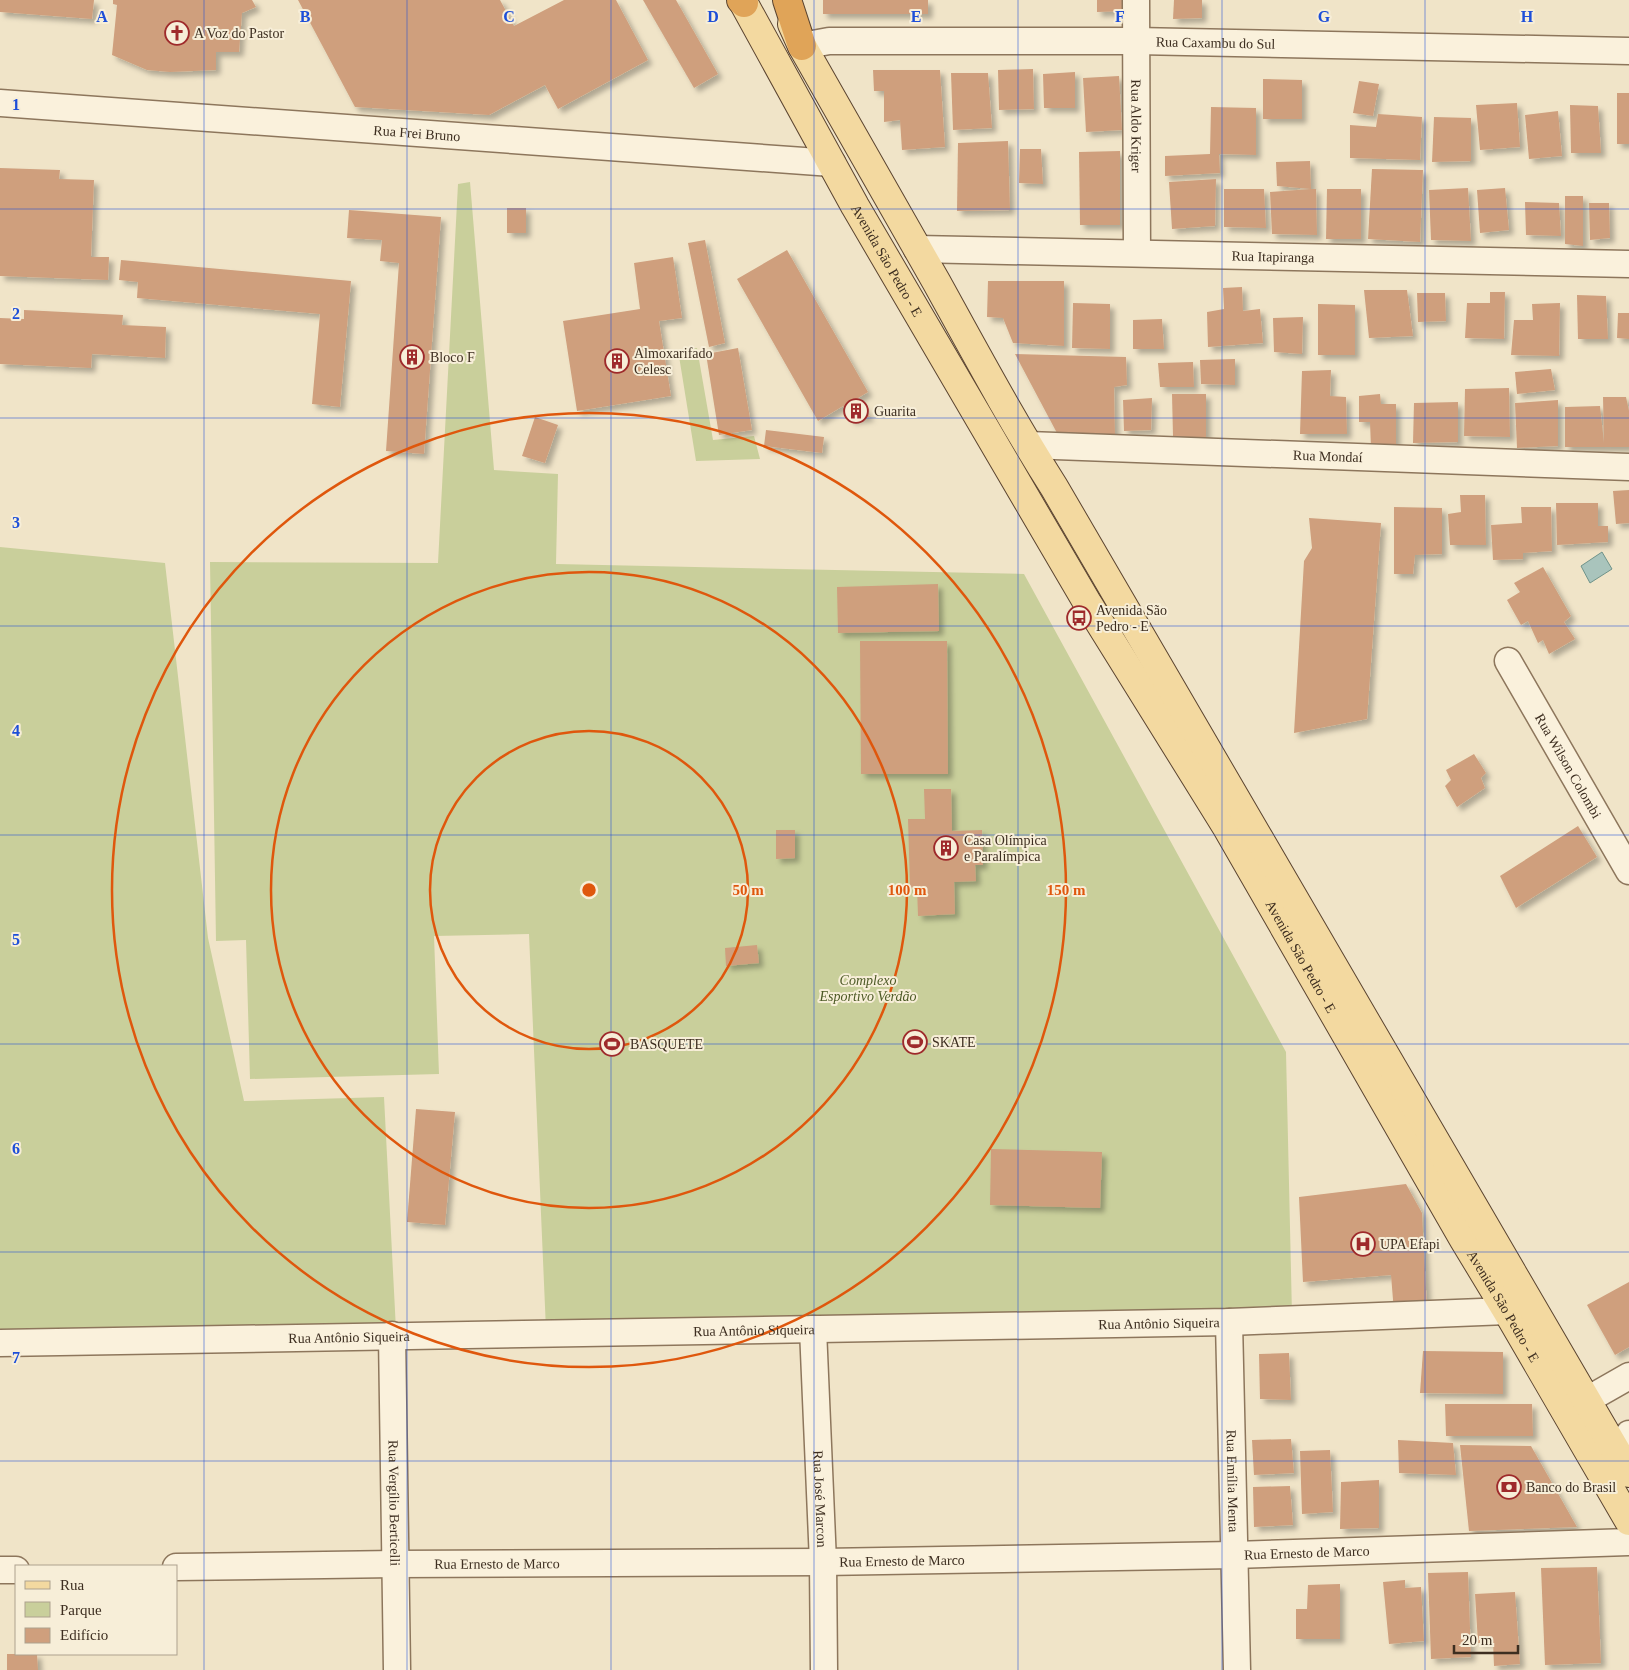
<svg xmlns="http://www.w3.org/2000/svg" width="1629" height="1670" font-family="'Times New Roman',serif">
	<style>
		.green { fill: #c9cf9b }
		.water { fill: #a9c4bc; stroke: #6f938a }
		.building { fill: #cf9f7d; filter: url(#shadow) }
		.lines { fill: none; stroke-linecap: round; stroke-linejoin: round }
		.minor-casing { stroke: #8d765c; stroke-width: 29 }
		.major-casing { stroke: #5b4430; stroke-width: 30 }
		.highway-casing { stroke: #5b4430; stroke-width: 30 }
		.minor { stroke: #faf1dc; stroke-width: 26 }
		.major { stroke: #f3d9a0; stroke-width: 28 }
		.highway { stroke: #e0a458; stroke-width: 28 }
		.grid { fill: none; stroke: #1d4ed8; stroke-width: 1; stroke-opacity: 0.55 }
		.ring { fill: none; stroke: #df570d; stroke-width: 2.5 }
		.labels { text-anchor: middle; stroke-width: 4; stroke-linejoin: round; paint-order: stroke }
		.poi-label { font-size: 14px; fill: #3d2e20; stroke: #f7eed8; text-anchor: start }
		.street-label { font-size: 14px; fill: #3d2e20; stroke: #f7eed8 }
		.park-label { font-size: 14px; font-style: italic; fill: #4d5a26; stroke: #f7eed8 }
		.grid-label { font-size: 16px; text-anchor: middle; font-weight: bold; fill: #1d4ed8; stroke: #f7eed8; stroke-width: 4; stroke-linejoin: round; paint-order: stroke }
		.centre { fill: #df570d; stroke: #f7eed8; stroke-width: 2.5 }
		.ring-label { font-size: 15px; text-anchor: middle; font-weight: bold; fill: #df570d; stroke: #f7eed8; stroke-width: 4; stroke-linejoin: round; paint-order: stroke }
	</style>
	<defs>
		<filter id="shadow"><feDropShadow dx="4.5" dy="4.5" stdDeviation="2.5" flood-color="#0004"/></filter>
	</defs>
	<rect width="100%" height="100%" fill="#f0e4c8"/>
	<g class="green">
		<polygon points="470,182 494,470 558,474 556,564 1024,574 1286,1052 1292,1315 546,1330 529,934 434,936 439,1074 250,1079 246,940 216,941 210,562 438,563 458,184"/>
		<polygon points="697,348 713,440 754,436 760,459 696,461 678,350"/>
		<polygon points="0,547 165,563 208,938 244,1101 384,1097 396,1330 0,1336"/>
	</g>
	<polygon class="water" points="1602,552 1612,569 1590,583 1581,566"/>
	<g class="building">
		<polygon points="0,0 94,0 92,19 0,12"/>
		<polygon points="113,0 252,0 256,7 242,13 239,52 216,52 216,70 170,72 147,70 112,55 117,5 113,4"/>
		<polygon points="298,0 500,0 514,26 564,0 616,0 648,60 558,109 545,85 489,115 355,107"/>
		<polygon points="643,0 676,0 718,74 694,88"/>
		<rect x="823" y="0" width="105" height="14"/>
		<polygon points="1097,0 1128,0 1128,11 1097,12"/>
		<polygon points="1174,0 1202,0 1202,18 1173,19"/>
		<polygon points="1033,69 1034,109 999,110 998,70"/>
		<polygon points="873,70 940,70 945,147 902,150 900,120 884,122 884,91 874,91"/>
		<polygon points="1075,72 1075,108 1044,108 1043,74"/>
		<polygon points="951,73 988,73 992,128 953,130"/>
		<polygon points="1119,76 1122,130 1086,132 1083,78"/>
		<polygon points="1263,79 1302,80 1302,119 1263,119"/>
		<polygon points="1359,81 1379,84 1373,116 1353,113"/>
		<rect x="1617" y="93" width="12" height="51"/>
		<polygon points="1517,103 1520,147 1480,150 1476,105"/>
		<polygon points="1570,105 1598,106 1601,153 1571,153"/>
		<polygon points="1211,107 1256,108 1256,155 1219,154 1220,173 1165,176 1165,156 1210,154"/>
		<polygon points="1558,111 1562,156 1529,159 1525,115"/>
		<polygon points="1378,114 1422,117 1420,160 1350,158 1350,125 1376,127"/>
		<polygon points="1434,117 1471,118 1471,161 1432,162"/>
		<polygon points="1008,141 1010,210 957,211 958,143"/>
		<polygon points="1020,149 1041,149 1043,184 1019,183"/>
		<polygon points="1120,151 1120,225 1080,225 1079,152"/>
		<polygon points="1310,161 1311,189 1277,186 1276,162"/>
		<polygon points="0,168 60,170 59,179 94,180 91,257 109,257 108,280 0,276"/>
		<polygon points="1372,169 1423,170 1420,242 1368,239"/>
		<polygon points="1216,179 1215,226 1172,229 1169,182"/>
		<polygon points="1468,188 1471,241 1431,240 1429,190"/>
		<polygon points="1505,188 1509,230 1480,233 1477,190"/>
		<polygon points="1224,189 1264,189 1266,228 1224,227"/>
		<polygon points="1311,189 1316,189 1317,235 1272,234 1270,192"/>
		<polygon points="1327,189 1361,189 1361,239 1326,239"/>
		<polygon points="1565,196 1583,196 1583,246 1565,244"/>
		<polygon points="1525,202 1559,203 1561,236 1526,235"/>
		<polygon points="1589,203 1609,203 1610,238 1590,240"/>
		<rect x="507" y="208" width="19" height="25"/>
		<polygon points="349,210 441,217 424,454 386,451 399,263 380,261 382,240 347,238"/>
		<polygon points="705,240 725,343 709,347 688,243"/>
		<polygon points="787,250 868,392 858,398 870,417 851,420 843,406 818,421 737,279"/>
		<polygon points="673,257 682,318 659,321 671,396 577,411 563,321 640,309 634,263"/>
		<polygon points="121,260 351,281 340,407 312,404 320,314 137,298 138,282 119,280"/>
		<polygon points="988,281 1064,281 1064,346 1013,343 1003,318 987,317"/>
		<polygon points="1242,287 1243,311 1260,309 1263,343 1208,347 1207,312 1224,309 1223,288"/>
		<polygon points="1364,290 1407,290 1413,336 1369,338"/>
		<polygon points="1490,292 1505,292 1504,339 1465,338 1467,303 1490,303"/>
		<polygon points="1417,293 1445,293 1446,321 1418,322"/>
		<polygon points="1577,295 1606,296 1608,339 1578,339"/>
		<polygon points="1073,303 1110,304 1110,349 1072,348"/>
		<polygon points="1560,303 1559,356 1511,355 1514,320 1533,320 1532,304"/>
		<polygon points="1318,304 1355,305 1355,355 1318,355"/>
		<polygon points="24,310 123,315 122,325 166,327 165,358 92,354 91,368 0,364 0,318 24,319"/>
		<polygon points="1618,313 1629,313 1629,339 1617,338"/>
		<polygon points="1303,317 1302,354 1274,352 1273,318"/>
		<polygon points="1162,319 1164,349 1133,349 1133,320"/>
		<polygon points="738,348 752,430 719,435 706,354"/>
		<polygon points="1015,354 1126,357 1127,385 1114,387 1115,436 1057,433"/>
		<polygon points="1235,359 1235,385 1201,384 1200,360"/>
		<polygon points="1193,362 1194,387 1160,387 1158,363"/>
		<polygon points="1551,369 1555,390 1517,394 1515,372"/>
		<polygon points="1331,370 1330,396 1346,397 1347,434 1300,434 1302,371"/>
		<polygon points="1509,388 1510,437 1464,436 1465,389"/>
		<polygon points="1172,394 1206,394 1206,440 1173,436"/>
		<polygon points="1380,394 1381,404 1396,404 1396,447 1371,448 1370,422 1359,422 1359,396"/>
		<polygon points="1603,397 1626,397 1629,411 1629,447 1565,447 1565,407 1600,406 1604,443"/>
		<polygon points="1152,398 1151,430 1124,431 1123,400"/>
		<polygon points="1558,400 1558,446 1517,448 1515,403"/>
		<polygon points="1458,402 1458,442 1413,443 1414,403"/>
		<polygon points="535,417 558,425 545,463 522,456"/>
		<polygon points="766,430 824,437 822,453 764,446"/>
		<polygon points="1629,490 1629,523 1616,524 1613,491"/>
		<polygon points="1460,495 1485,495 1486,545 1450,545 1448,514 1461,512"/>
		<polygon points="1556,503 1598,503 1598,526 1608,526 1608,542 1557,545"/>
		<polygon points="1394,507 1442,508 1442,554 1415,555 1413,574 1394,574"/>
		<polygon points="1521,507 1551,507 1552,551 1523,553 1523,559 1493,560 1491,525 1522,523"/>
		<polygon points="1309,518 1381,523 1367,719 1294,733 1304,561 1312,548"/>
		<polygon points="1543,567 1571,616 1564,622 1575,639 1549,654 1543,640 1538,643 1528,621 1521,625 1507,600 1520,592 1514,583"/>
		<polygon points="938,584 939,631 838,633 837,587"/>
		<polygon points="860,641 947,641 948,774 861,774"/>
		<polygon points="1474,754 1486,773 1481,778 1485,788 1457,807 1445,786 1451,780 1446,770"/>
		<polygon points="924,789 951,789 952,831 982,830 983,865 975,865 976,881 954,882 955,914 918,916 917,887 910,888 908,819 925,819"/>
		<polygon points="1578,826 1597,857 1516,908 1500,876"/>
		<polygon points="776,830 795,830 795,858 776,859"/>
		<polygon points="757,945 759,963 726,966 725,948"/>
		<polygon points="416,1109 455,1112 445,1225 407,1222"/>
		<polygon points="991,1149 1102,1152 1100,1208 990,1205"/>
		<polygon points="1406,1184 1422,1213 1427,1309 1394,1312 1391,1275 1303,1282 1299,1197"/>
		<polygon points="1629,1282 1629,1347 1615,1355 1587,1305"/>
		<polygon points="1423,1351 1503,1352 1503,1394 1420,1393"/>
		<polygon points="1289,1353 1291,1400 1260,1399 1259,1354"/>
		<polygon points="1445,1404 1532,1404 1533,1436 1446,1436"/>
		<polygon points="1291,1439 1294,1473 1254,1475 1252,1440"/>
		<polygon points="1398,1440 1453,1443 1456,1475 1399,1473"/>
		<polygon points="1460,1445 1531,1446 1577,1527 1469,1531"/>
		<polygon points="1330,1450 1333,1512 1302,1514 1300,1451"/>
		<polygon points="1379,1480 1379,1528 1340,1529 1341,1482"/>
		<polygon points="1290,1486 1293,1525 1254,1527 1253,1487"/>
		<polygon points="1597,1567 1601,1663 1545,1665 1541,1568"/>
		<polygon points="1468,1572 1471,1657 1431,1659 1428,1573"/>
		<polygon points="1405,1580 1405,1588 1421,1587 1424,1641 1389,1644 1383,1582"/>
		<polygon points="1340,1584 1340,1639 1296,1639 1296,1609 1307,1609 1308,1585"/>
		<polygon points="1515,1592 1520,1664 1494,1666 1493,1642 1478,1643 1475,1594"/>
		<polygon points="7,1654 37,1654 38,1670 7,1670"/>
	</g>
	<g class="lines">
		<g class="minor-casing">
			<g id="minor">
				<path id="s1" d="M1136,0L1137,253"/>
				<path id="s2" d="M802,46L829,41H1136L1629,51"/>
				<path id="s3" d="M0,103L832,163"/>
				<path id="s4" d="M917,249L1629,264"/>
				<path id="s5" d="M1028,445L1629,467"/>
				<path id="s6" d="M1508,661L1629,871"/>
				<path id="s7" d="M1229,1322L1237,1670"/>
				<path id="s8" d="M813,1329L823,1562L824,1670"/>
				<path id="s9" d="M392,1335L397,1670"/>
				<path id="s10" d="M0,1343L1229,1322L1507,1311"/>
				<polyline points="1587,1400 1629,1376"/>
				<polyline points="1617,1453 1629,1434"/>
				<path id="s11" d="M176,1567L395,1564L823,1562L1234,1555L1629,1542"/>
				<polyline points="0,1570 16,1570"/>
			</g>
		</g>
		<g class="major-casing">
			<g id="major">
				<path id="s12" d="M742,0L855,206L1088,604L1226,826L1464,1240L1507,1311L1629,1521"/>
				<path d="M792,24L802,46C847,125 892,204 937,283C975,352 1012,421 1054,487L1629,1473"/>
			</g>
		</g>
		<g class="highway-casing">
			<g id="highway">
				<polyline points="741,0 744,3"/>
				<polyline points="787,0 802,46"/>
			</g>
		</g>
		<use href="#minor" class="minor"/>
		<use href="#major" class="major"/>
		<use href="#highway" class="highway"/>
	</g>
	<path class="grid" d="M204,0V1670M407,0V1670M611,0V1670M814,0V1670M1018,0V1670M1222,0V1670M1425,0V1670M0,209H1629M0,418H1629M0,626H1629M0,835H1629M0,1044H1629M0,1252H1629M0,1461H1629"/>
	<g class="ring">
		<circle cx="589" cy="890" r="159"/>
		<circle cx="589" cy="890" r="318"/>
		<circle cx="589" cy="890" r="477"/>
	</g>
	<defs>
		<g id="church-ring" transform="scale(1.25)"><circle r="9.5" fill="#f7eed8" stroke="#9e2a2b" stroke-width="1.5"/><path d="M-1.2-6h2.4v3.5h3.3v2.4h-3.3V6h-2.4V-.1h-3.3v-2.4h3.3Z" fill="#9e2a2b"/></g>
		<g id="building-ring" transform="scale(1.25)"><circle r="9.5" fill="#f7eed8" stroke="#9e2a2b" stroke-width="1.5"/><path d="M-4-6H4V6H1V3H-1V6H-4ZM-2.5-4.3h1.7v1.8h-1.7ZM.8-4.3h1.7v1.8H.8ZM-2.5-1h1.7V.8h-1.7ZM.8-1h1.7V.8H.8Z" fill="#9e2a2b"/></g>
		<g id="bus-ring" transform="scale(1.25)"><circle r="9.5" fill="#f7eed8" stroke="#9e2a2b" stroke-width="1.5"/><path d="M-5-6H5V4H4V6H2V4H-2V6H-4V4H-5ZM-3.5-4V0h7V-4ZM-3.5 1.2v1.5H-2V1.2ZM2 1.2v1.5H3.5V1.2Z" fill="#9e2a2b"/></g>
		<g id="stadium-ring" transform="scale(1.25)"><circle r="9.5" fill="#f7eed8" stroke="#9e2a2b" stroke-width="1.5"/><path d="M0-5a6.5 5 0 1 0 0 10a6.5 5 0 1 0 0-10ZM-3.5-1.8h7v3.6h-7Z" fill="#9e2a2b"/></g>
		<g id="hospital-ring" transform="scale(1.25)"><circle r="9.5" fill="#f7eed8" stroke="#9e2a2b" stroke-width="1.5"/><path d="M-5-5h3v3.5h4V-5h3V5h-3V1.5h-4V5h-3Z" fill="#9e2a2b"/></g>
		<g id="bank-ring" transform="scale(1.25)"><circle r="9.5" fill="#f7eed8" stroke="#9e2a2b" stroke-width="1.5"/><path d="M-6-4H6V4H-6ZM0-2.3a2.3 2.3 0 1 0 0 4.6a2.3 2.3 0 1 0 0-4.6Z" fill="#9e2a2b"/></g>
	</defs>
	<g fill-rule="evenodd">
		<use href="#church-ring" x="177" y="33"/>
		<use href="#building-ring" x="412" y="357"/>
		<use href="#building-ring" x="617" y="361"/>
		<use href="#building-ring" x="856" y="411"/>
		<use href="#bus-ring" x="1079" y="618"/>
		<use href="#building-ring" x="946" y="848"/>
		<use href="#stadium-ring" x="915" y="1042"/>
		<use href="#stadium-ring" x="612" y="1044"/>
		<use href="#hospital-ring" x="1363" y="1244"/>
		<use href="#bank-ring" x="1509" y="1487"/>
	</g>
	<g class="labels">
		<g class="poi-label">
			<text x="194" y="38">A Voz do Pastor</text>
			<text x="634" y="358">Almoxarifado<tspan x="634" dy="16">Celesc</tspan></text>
			<text x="430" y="362">Bloco F</text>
			<text x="874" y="416">Guarita</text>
			<text x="1096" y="615">Avenida São<tspan x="1096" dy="16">Pedro - E</tspan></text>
			<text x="964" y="845">Casa Olímpica<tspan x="964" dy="16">e Paralímpica</tspan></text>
			<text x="932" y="1047">SKATE</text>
			<text x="630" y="1049">BASQUETE</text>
			<text x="1380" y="1249">UPA Efapi</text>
			<text x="1526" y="1492">Banco do Brasil</text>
		</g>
		<g class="street-label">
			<text dy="5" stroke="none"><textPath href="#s2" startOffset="414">Rua Caxambu do Sul</textPath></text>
			<text dy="5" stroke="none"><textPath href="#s1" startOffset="126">Rua Aldo Kriger</textPath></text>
			<text dy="5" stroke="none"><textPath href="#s3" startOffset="418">Rua Frei Bruno</textPath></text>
			<text dy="5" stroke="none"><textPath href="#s4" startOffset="356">Rua Itapiranga</textPath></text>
			<text dy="5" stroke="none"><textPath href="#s12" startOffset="298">Avenida São Pedro - E</textPath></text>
			<text dy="5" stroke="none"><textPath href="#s5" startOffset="300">Rua Mondaí</textPath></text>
			<text dy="5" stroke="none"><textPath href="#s6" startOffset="121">Rua Wilson Colombi</textPath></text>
			<text dy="5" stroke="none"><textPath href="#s12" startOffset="1108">Avenida São Pedro - E</textPath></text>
			<text dy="5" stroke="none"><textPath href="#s12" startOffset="1512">Avenida São Pedro - E</textPath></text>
			<text dy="5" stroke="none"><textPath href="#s10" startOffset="1159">Rua Antônio Siqueira</textPath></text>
			<text dy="5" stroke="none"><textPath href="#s10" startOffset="754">Rua Antônio Siqueira</textPath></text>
			<text dy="5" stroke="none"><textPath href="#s10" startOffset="349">Rua Antônio Siqueira</textPath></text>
			<text dy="5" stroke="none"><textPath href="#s7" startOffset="159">Rua Emília Menta</textPath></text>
			<text dy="5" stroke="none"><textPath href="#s8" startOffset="170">Rua José Marcon</textPath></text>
			<text dy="5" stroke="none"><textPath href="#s9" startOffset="168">Rua Vergílio Berticelli</textPath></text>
			<text dy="5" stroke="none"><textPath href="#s11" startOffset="1131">Rua Ernesto de Marco</textPath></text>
			<text dy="5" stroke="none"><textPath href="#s11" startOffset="726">Rua Ernesto de Marco</textPath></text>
			<text dy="5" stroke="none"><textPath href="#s11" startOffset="321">Rua Ernesto de Marco</textPath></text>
		</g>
		<g class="park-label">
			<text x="868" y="985">Complexo<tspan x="868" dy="16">Esportivo Verdão</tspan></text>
		</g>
	</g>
	<g class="grid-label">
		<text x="102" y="22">A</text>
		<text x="305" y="22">B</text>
		<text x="509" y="22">C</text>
		<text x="713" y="22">D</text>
		<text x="916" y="22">E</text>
		<text x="1120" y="22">F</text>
		<text x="1324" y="22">G</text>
		<text x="1527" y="22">H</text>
		<text x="16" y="110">1</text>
		<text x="16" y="319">2</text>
		<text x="16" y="528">3</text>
		<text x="16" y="736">4</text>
		<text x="16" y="945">5</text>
		<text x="16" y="1154">6</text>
		<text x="16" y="1363">7</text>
	</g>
	<circle cx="589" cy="890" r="8" class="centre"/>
	<g class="ring-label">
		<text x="748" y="895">50 m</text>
		<text x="907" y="895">100 m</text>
		<text x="1066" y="895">150 m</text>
	</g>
	<rect x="15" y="1565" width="162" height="90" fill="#f7eed8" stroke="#ada18e"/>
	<rect x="25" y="1581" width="25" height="8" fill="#f3d9a0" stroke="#ada18e"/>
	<text x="60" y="1590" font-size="15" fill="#3d2e20">Rua</text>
	<rect x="25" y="1602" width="25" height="15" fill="#c9cf9b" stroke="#ada18e"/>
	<text x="60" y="1615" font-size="15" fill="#3d2e20">Parque</text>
	<rect x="25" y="1628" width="25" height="15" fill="#cf9f7d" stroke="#ada18e"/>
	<text x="60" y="1640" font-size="15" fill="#3d2e20">Edifício</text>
	<path d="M1454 1645v8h64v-8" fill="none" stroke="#3d2e20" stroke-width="2.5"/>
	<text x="1462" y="1645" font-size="15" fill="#3d2e20" stroke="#f7eed8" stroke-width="4" paint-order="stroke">20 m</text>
</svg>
